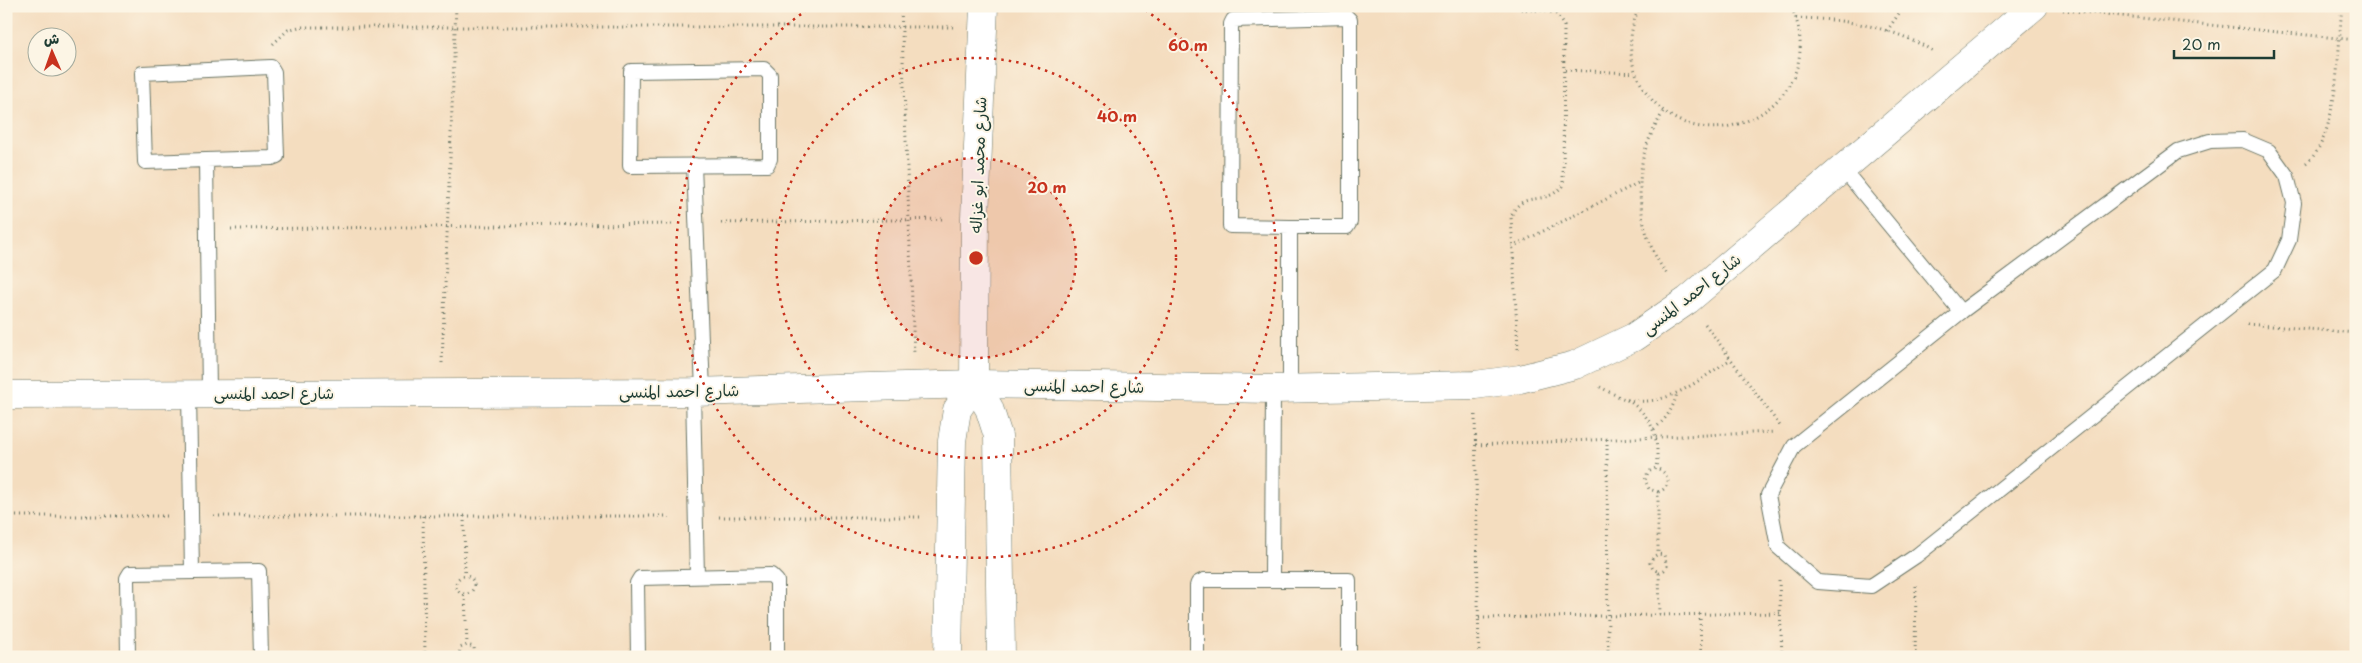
<svg xmlns="http://www.w3.org/2000/svg" width="2362" height="663" font-family="'Playpen Sans','Playpen Sans Arabic',sans-serif">
	<style>
		.lines { fill: none; stroke-linecap: round; stroke-linejoin: round }
		.lane-casing { stroke: #6a7565; stroke-width: 16 }
		.street-casing { stroke: #6a7565; stroke-width: 29 }
		.path { stroke: #6a7565; stroke-width: 3; stroke-dasharray: 1 4; stroke-linecap: butt }
		.lane { stroke: #fff; stroke-width: 14 }
		.street { stroke: #fff; stroke-width: 28 }
		.ring { fill: none; stroke: #c8321e; stroke-width: 2.5; stroke-dasharray: 2.5 5 }
		.labels { text-anchor: middle; stroke-width: 4; stroke-linejoin: round; paint-order: stroke }
		.street-label { font-size: 16px; fill: #1f3d34; stroke: #fcf5e5 }
		.centre { fill: #c8321e; stroke: #fcf5e5; stroke-width: 2.5 }
		.ring-label { font-size: 15px; text-anchor: middle; font-weight: bold; fill: #c8321e; stroke: #fcf5e5; stroke-width: 4; stroke-linejoin: round; paint-order: stroke }
	</style>
	<rect width="100%" height="100%" fill="#fcf5e5"/>
	<filter id="ink" filterUnits="userSpaceOnUse"><feTurbulence type="fractalNoise" baseFrequency=".02" numOctaves="2"/><feDisplacementMap in="SourceGraphic" scale="10" xChannelSelector="R" yChannelSelector="G"/><feConvolveMatrix kernelMatrix="1 2 1 2 8 2 1 2 1" color-interpolation-filters="sRGB"/></filter>
	<filter id="wash" filterUnits="userSpaceOnUse"><feTurbulence type="fractalNoise" baseFrequency=".0096" numOctaves="4" result="noise"/><feDisplacementMap in="SourceGraphic" scale="20" xChannelSelector="R" yChannelSelector="G"/><feGaussianBlur stdDeviation="1.12" result="paint"/><feColorMatrix in="noise" values="0 0 0 0 0 0 0 0 0 0 0 0 0 0 0 0 0 1.4 0 .05"/><feComposite in="paint" operator="in"/></filter>
	<g filter="url(#wash)">
		<rect width="100%" height="100%" fill="#f4ddbf"/>
	</g>
	<g filter="url(#ink)">
		<g class="lines">
			<g class="lane-casing">
				<g id="lane">
					<polygon points="764,69 770,75 770,159 767,165 630,166 631,71"/>
					<polygon points="2243,140 2269,151 2287,176 2294,203 2289,240 2275,270 1916,556 1871,586 1818,582 1778,547 1768,495 1794,446 1961,312 2178,151 2210,141"/>
					<polyline points="206,160 145,162 142,73 271,67 274,72 277,156 272,158 206,160 209,393"/>
					<polyline points="694,165 703,391"/>
					<polyline points="1843,169 1961,312"/>
					<polyline points="1290,388 1290,227 1347,227 1350,222 1350,20 1347,17 1233,20 1231,24 1230,226 1290,227"/>
					<polyline points="693,392 697,576"/>
					<polyline points="189,394 192,572"/>
					<polyline points="1272,580 1273,389"/>
					<polyline points="128,657 127,578 130,573 259,571 261,657"/>
					<polyline points="638,657 637,583 640,578 771,575 777,581 777,657"/>
					<polyline points="1197,657 1197,586 1198,583 1204,580 1349,580 1349,657"/>
				</g>
			</g>
			<g class="street-casing">
				<g id="street">
					<polyline points="984,6 975,217 974,384 989,408 998,436 1001,657"/>
					<polyline points="6,395 693,392 974,384 1273,389 1475,385 1520,379 1575,365 1634,337 1688,300 2034,6"/>
					<polyline points="948,657 952,441 957,410 974,384"/>
				</g>
			</g>
			<g class="path">
				<polyline points="901,6 914,355"/>
				<polyline points="1202,6 1209,13"/>
				<path d="M1640,6C1628,30 1627,59 1640,82C1692,179 1838,107 1791,6"/>
				<polyline points="2063,10 2356,40"/>
				<path d="M1796,18C1844,19 1891,26 1933,51"/>
				<polyline points="1887,31 1904,6"/>
				<polyline points="273,44 288,30 299,27 953,27"/>
				<polyline points="1565,70 1635,73"/>
				<path d="M1663,112C1655,126 1647,141 1643,158C1635,196 1643,245 1668,275"/>
				<path d="M2306,163C2339,139 2338,45 2342,6"/>
				<polyline points="721,223 945,219"/>
				<polyline points="231,229 672,224"/>
				<polyline points="1512,247 1640,182"/>
				<polyline points="1705,324 1780,426"/>
				<polyline points="2247,324 2356,333"/>
				<path d="M1518,349L1511,216C1522,193 1535,203 1553,194C1556,192 1560,189 1563,186L1564,26L1556,14L1547,11L1520,9L1518,6"/>
				<polyline points="442,363 456,6"/>
				<path d="M1600,387C1608,391 1616,396 1625,399C1665,410 1700,379 1731,359"/>
				<path d="M1627,400C1653,416 1660,439 1656,468"/>
				<polyline points="1475,415 1479,657"/>
				<path d="M1654,429C1667,418 1673,409 1677,393"/>
				<polyline points="1607,439 1608,657"/>
				<polyline points="1476,445 1775,432"/>
				<path d="M1658,492L1649,489L1645,480L1648,472L1656,468C1670,473 1673,487 1658,492V554"/>
				<polyline points="6,516 168,516"/>
				<polyline points="214,516 671,516"/>
				<polyline points="423,516 425,657"/>
				<polyline points="464,516 465,576"/>
				<polyline points="719,517 921,517"/>
				<polyline points="1659,572 1664,570 1667,566 1664,555 1658,554 1653,557 1650,563 1653,569 1659,572 1660,615"/>
				<circle cx="465" cy="585" r="9"/>
				<polyline points="1779,580 1782,657"/>
				<polyline points="465,595 467,645"/>
				<polyline points="1700,614 1701,657"/>
				<polyline points="1479,618 1780,613"/>
				<polyline points="459,657 460,648 467,645 474,647 475,657"/>
				<polyline points="1915,657 1916,585"/>
			</g>
			<use href="#lane" class="lane"/>
			<use href="#street" class="street"/>
		</g>
	</g>
	<circle cx="976" cy="258" r="100" fill="#c8321e" fill-opacity=".12"/>
	<g class="ring">
		<circle cx="976" cy="258" r="100"/>
		<circle cx="976" cy="258" r="200"/>
		<path d="M1139 6A300 300 0 1 1 813 6"/>
	</g>
	<g class="labels">
		<g class="street-label">
			<text transform="translate(978 165) rotate(-88)" y="6">شارع محمد ابو غزاله</text>
			<text transform="translate(1691 294) rotate(-38)" y="6">شارع احمد المنسى</text>
			<text transform="translate(1084 386) rotate(1)" y="6">شارع احمد المنسى</text>
			<text transform="translate(679 391) rotate(-1)" y="6">شارع احمد المنسى</text>
			<text x="274" y="399">شارع احمد المنسى</text>
		</g>
	</g>
	<circle cx="976" cy="258" r="8" class="centre"/>
	<g class="ring-label">
		<text x="1188" y="51">60 m</text>
		<text x="1117" y="122">40 m</text>
		<text x="1047" y="193">20 m</text>
	</g>
	<rect width="2362" height="663" fill="none" stroke="#fcf5e5" stroke-width="25"/>
	<g transform="translate(52 52) rotate(358)"><circle r="24" fill="#fcf5e5" stroke="#a4ab9e"/>
	<path d="M0-4L9 19L0 12L-9 19Z" fill="#c8321e"/>
	<text y="-8" font-size="14" font-weight="bold" text-anchor="middle" fill="#1f3d34">ش</text>
	</g>
	<path d="M2174 50v8h100v-8" fill="none" stroke="#1f3d34" stroke-width="2.5"/>
	<text x="2182" y="50" font-size="15" fill="#1f3d34" stroke="#fcf5e5" stroke-width="4" paint-order="stroke">20 m</text>
</svg>
